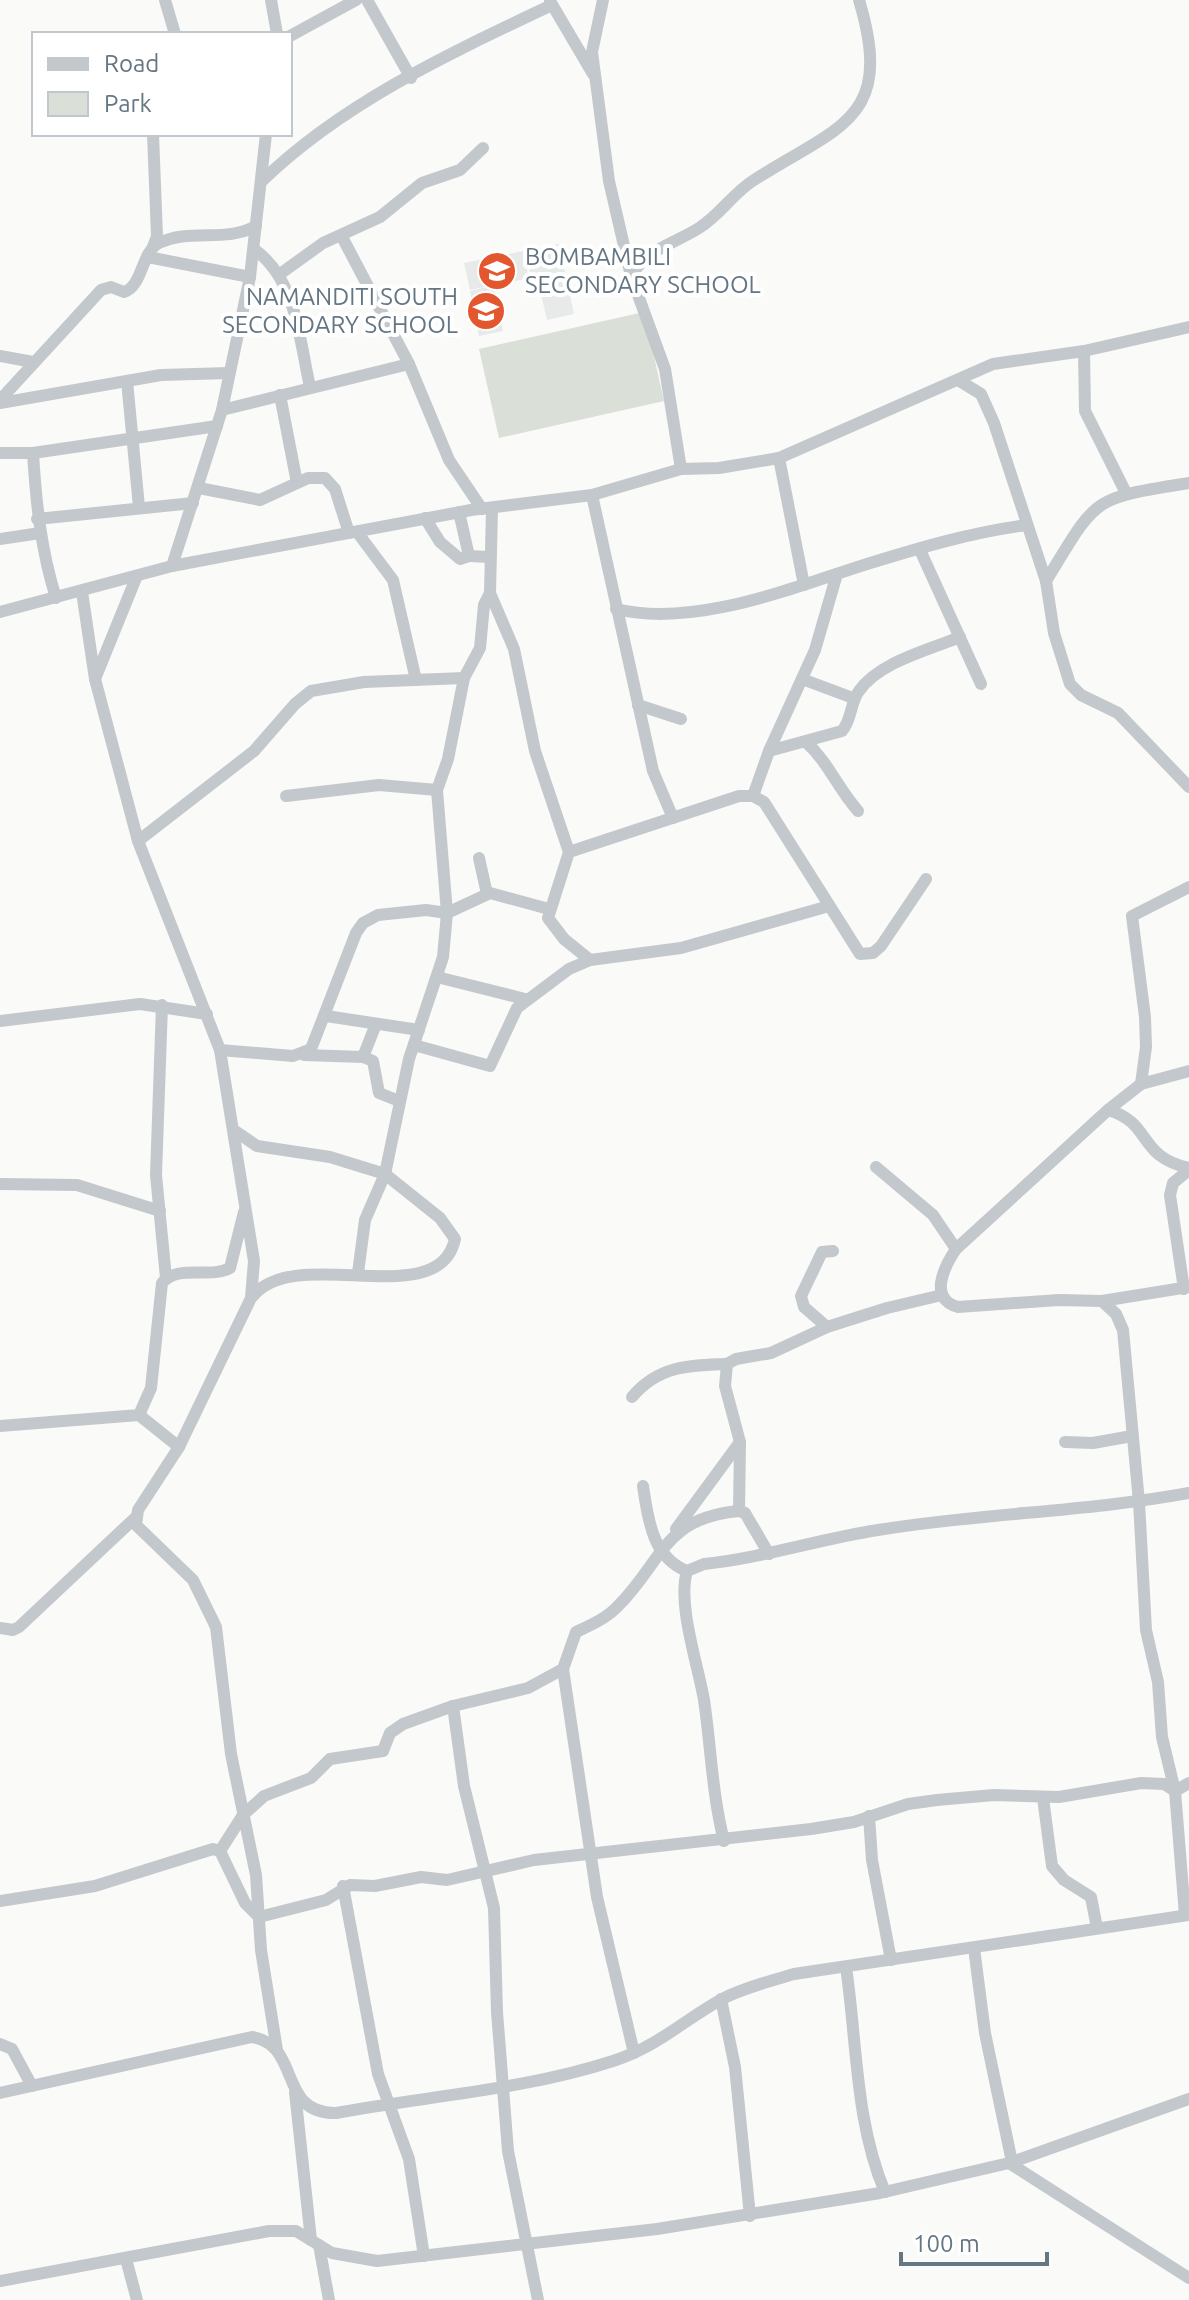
<svg xmlns="http://www.w3.org/2000/svg" width="1189" height="2300" font-family="Ubuntu,sans-serif">
	<style>
		.built { fill: #e8e9e9 }
		.green { fill: #dadfd7 }
		.lines { fill: none; stroke-linecap: round; stroke-linejoin: round }
		.minor { stroke: #c3c8cc; stroke-width: 12 }
		.labels { text-anchor: middle; stroke-width: 8; stroke-linejoin: round; paint-order: stroke }
		.poi-label { font-size: 24px; fill: #657683; stroke: #fff; text-anchor: start }
	</style>
	<rect width="100%" height="100%" fill="#fafaf8"/>
	<g class="built">
		<polygon points="559,244 574,314 547,320 537,277 531,277 525,250"/>
		<polygon points="523,251 529,278 493,286 503,331 479,336 470,291 490,286 470,290 464,263"/>
	</g>
	<polygon class="green" points="644,312 664,401 499,438 479,349"/>
	<g class="lines">
		<g class="minor">
			<polyline points="165,0 175,34"/>
			<polyline points="271,0 277,34"/>
			<polyline points="367,0 411,78"/>
			<polyline points="603,0 592,52 609,181 631,276 665,369 681,469"/>
			<polyline points="550,1 593,74"/>
			<polyline points="290,36 356,0"/>
			<path d="M261,182C342,103 450,53 552,5"/>
			<polyline points="341,235 409,364 449,460 482,509"/>
			<polyline points="153,247 157,236 153,134"/>
			<path d="M254,249C297,280 299,339 310,387"/>
			<polyline points="148,257 250,277"/>
			<polyline points="280,274 323,243 380,217 422,183 460,170 483,148"/>
			<path d="M631,276C648,248 672,245 699,228C720,215 733,193 754,180C840,125 895,120 859,0"/>
			<polyline points="1084,351 1085,411 1126,493"/>
			<polyline points="0,356 33,362"/>
			<polyline points="958,380 981,394 994,423 1046,581 1054,633 1070,684 1081,695 1118,713 1189,787"/>
			<polyline points="127,381 139,507"/>
			<polyline points="280,395 297,483"/>
			<path d="M0,400L101,290L111,287L124,292C143,286 141,252 159,243C190,228 226,243 256,226"/>
			<polyline points="0,403 161,375 229,373"/>
			<polyline points="222,410 409,364"/>
			<polyline points="0,453 33,453 217,426"/>
			<path d="M33,453C36,503 41,550 56,598"/>
			<polyline points="779,458 804,585"/>
			<polyline points="199,488 260,500 308,478 325,478 335,489 349,533"/>
			<polyline points="592,495 653,771 673,818"/>
			<polyline points="492,509 490,593 514,649 535,751 569,852"/>
			<polyline points="459,512 469,556 489,557"/>
			<polyline points="425,518 440,542 460,559 469,556"/>
			<polyline points="37,519 193,503"/>
			<polyline points="357,532 393,580 416,680"/>
			<polyline points="0,539 40,533"/>
			<polyline points="920,550 981,684"/>
			<polyline points="172,566 222,410 250,277 266,134"/>
			<path d="M1046,581C1098,496 1090,499 1189,483"/>
			<polyline points="82,592 95,679 138,841 220,1050 254,1261 251,1298 179,1447 138,1510 136,1525 193,1580 216,1627 231,1754 256,1875 261,1950 277,2050"/>
			<path d="M616,609C695,628 791,588 867,564C919,548 972,532 1027,525"/>
			<polyline points="0,612 172,566 471,510 592,495 681,469 719,468 779,458 993,364 1084,351 1189,327"/>
			<polyline points="95,679 136,578"/>
			<polyline points="802,679 853,698"/>
			<polyline points="638,705 681,719"/>
			<path d="M806,742C829,763 838,789 858,811"/>
			<path d="M769,751L842,731C852,720 850,703 859,691C879,662 929,650 960,637"/>
			<polyline points="286,796 379,785 437,790"/>
			<polyline points="753,796 769,751 815,650 837,574"/>
			<polyline points="138,841 254,751 295,704 311,691 364,682 464,678"/>
			<polyline points="479,858 487,894"/>
			<polyline points="590,960 564,939 548,918 569,852 739,796 753,796 764,802 860,954 873,953 881,946 926,879"/>
			<polyline points="437,977 525,999"/>
			<polyline points="162,1005 156,1175 166,1278"/>
			<polyline points="326,1016 419,1030"/>
			<polyline points="0,1021 140,1004 207,1014"/>
			<polyline points="414,1045 490,1066 517,1008 569,969 590,960 681,948 829,906"/>
			<polyline points="220,1050 293,1056 311,1049 356,933 363,923 378,915 426,910 447,913 490,893 549,909"/>
			<polyline points="304,1055 363,1057 373,1061 379,1093 399,1101"/>
			<polyline points="363,1057 376,1024"/>
			<polyline points="1141,1084 1146,1047 1145,1017 1132,916 1189,887"/>
			<path d="M1108,1110C1153,1123 1136,1156 1189,1168"/>
			<path d="M235,1131L257,1146L330,1157L385,1174L440,1218L455,1239C439,1314 296,1243 253,1296"/>
			<polyline points="876,1167 933,1215 956,1249"/>
			<polyline points="0,1184 77,1185 160,1211"/>
			<polyline points="358,1273 365,1220 385,1174 409,1059 443,957 447,913 437,790 448,759 464,678 480,648 484,605 490,593"/>
			<polyline points="1184,1289 1170,1195 1173,1183 1189,1170"/>
			<polyline points="1102,1301 1189,1287"/>
			<polyline points="827,1327 804,1307 801,1296 822,1252 833,1251"/>
			<path d="M632,1397C658,1366 689,1365 727,1364"/>
			<polyline points="139,1415 179,1447"/>
			<path d="M0,1426L139,1415L151,1388L162,1283C178,1264 210,1279 230,1268L244,1212"/>
			<polyline points="1065,1442 1093,1443 1132,1436"/>
			<path d="M643,1486C648,1519 652,1557 687,1571"/>
			<polyline points="739,1511 740,1442 725,1386 727,1364 736,1359 771,1353 827,1327 887,1308 942,1295"/>
			<polyline points="676,1529 740,1442"/>
			<polyline points="0,1628 13,1630 19,1627 136,1517"/>
			<polyline points="563,1669 597,1897 634,2053"/>
			<polyline points="453,1706 464,1786 494,1908 497,2012 508,2151 538,2300"/>
			<polyline points="1043,1798 1052,1866 1064,1880 1091,1897 1097,1928"/>
			<polyline points="869,1816 872,1860 891,1960"/>
			<path d="M724,1841C712,1794 711,1747 704,1700C698,1665 677,1604 687,1571L704,1564C763,1558 819,1539 878,1530C981,1513 1086,1512 1189,1493"/>
			<path d="M220,1851L243,1815L264,1796L311,1778L330,1759L383,1751L390,1733L403,1724L453,1706L528,1688L563,1669L576,1632C591,1625 607,1618 618,1606C663,1561 663,1518 739,1511L745,1513L769,1554"/>
			<polyline points="343,1886 378,2074 409,2159 424,2256"/>
			<polyline points="0,1901 95,1886 213,1849 220,1851 245,1903 259,1917 326,1900 350,1885 375,1886 421,1877 447,1880 534,1860 811,1829 854,1822 908,1804 937,1800 994,1795 1059,1797 1141,1783 1164,1784 1175,1791 1189,1783"/>
			<path d="M1185,1915L1175,1791L1162,1737L1158,1682L1146,1630L1139,1502L1123,1330L1116,1314L1102,1301L1059,1300L958,1307C928,1299 944,1267 956,1249L1108,1110L1141,1084L1189,1071"/>
			<polyline points="974,1948 985,2033 1012,2162"/>
			<path d="M846,1967C857,2041 855,2122 885,2192"/>
			<polyline points="721,1999 735,2067 750,2216"/>
			<polyline points="0,2044 12,2049 32,2086"/>
			<polyline points="295,2092 311,2240"/>
			<path d="M0,2093L252,2037C302,2045 277,2114 336,2113C427,2096 524,2090 613,2061C659,2046 685,2019 724,1998C746,1987 770,1981 794,1974L1189,1915"/>
			<polyline points="1009,2163 1189,2278"/>
			<polyline points="319,2245 329,2300"/>
			<polyline points="126,2259 137,2300"/>
			<polyline points="0,2281 269,2231 296,2231 332,2253 377,2261 657,2229 880,2193 1009,2163 1189,2099"/>
		</g>
	</g>
	<defs>
		<g id="school-disc" transform="scale(2)"><circle r="9.5" fill="#e4572e" stroke="#fff"/><path d="M0-5L7-2L0 1L-7-2ZM-4 1L0 2.5L4 1V4Q0 6-4 4Z" fill="#fff"/></g>
	</defs>
	<g fill-rule="evenodd">
		<use href="#school-disc" x="497" y="271"/>
		<use href="#school-disc" x="486" y="311"/>
	</g>
	<g class="labels">
		<g class="poi-label">
			<text x="525" y="265">BOMBAMBILI<tspan x="525" dy="28">SECONDARY SCHOOL</tspan></text>
			<text x="458" y="305" text-anchor="end">NAMANDITI SOUTH<tspan x="458" dy="28">SECONDARY SCHOOL</tspan></text>
		</g>
	</g>
	<rect x="32" y="32" width="260" height="104" fill="#ffffff" stroke="#c1c8cd" stroke-width="2"/>
	<rect x="48" y="58" width="40" height="12" fill="#c3c8cc" stroke="#c1c8cd" stroke-width="2"/>
	<text x="104" y="72" font-size="24" fill="#657683">Road</text>
	<rect x="48" y="92" width="40" height="24" fill="#dadfd7" stroke="#c1c8cd" stroke-width="2"/>
	<text x="104" y="112" font-size="24" fill="#657683">Park</text>
	<path d="M901 2252v12h146v-12" fill="none" stroke="#657683" stroke-width="4"/>
	<text x="913" y="2252" font-size="24" fill="#657683" stroke="#ffffff" stroke-width="6" paint-order="stroke">100 m</text>
</svg>
